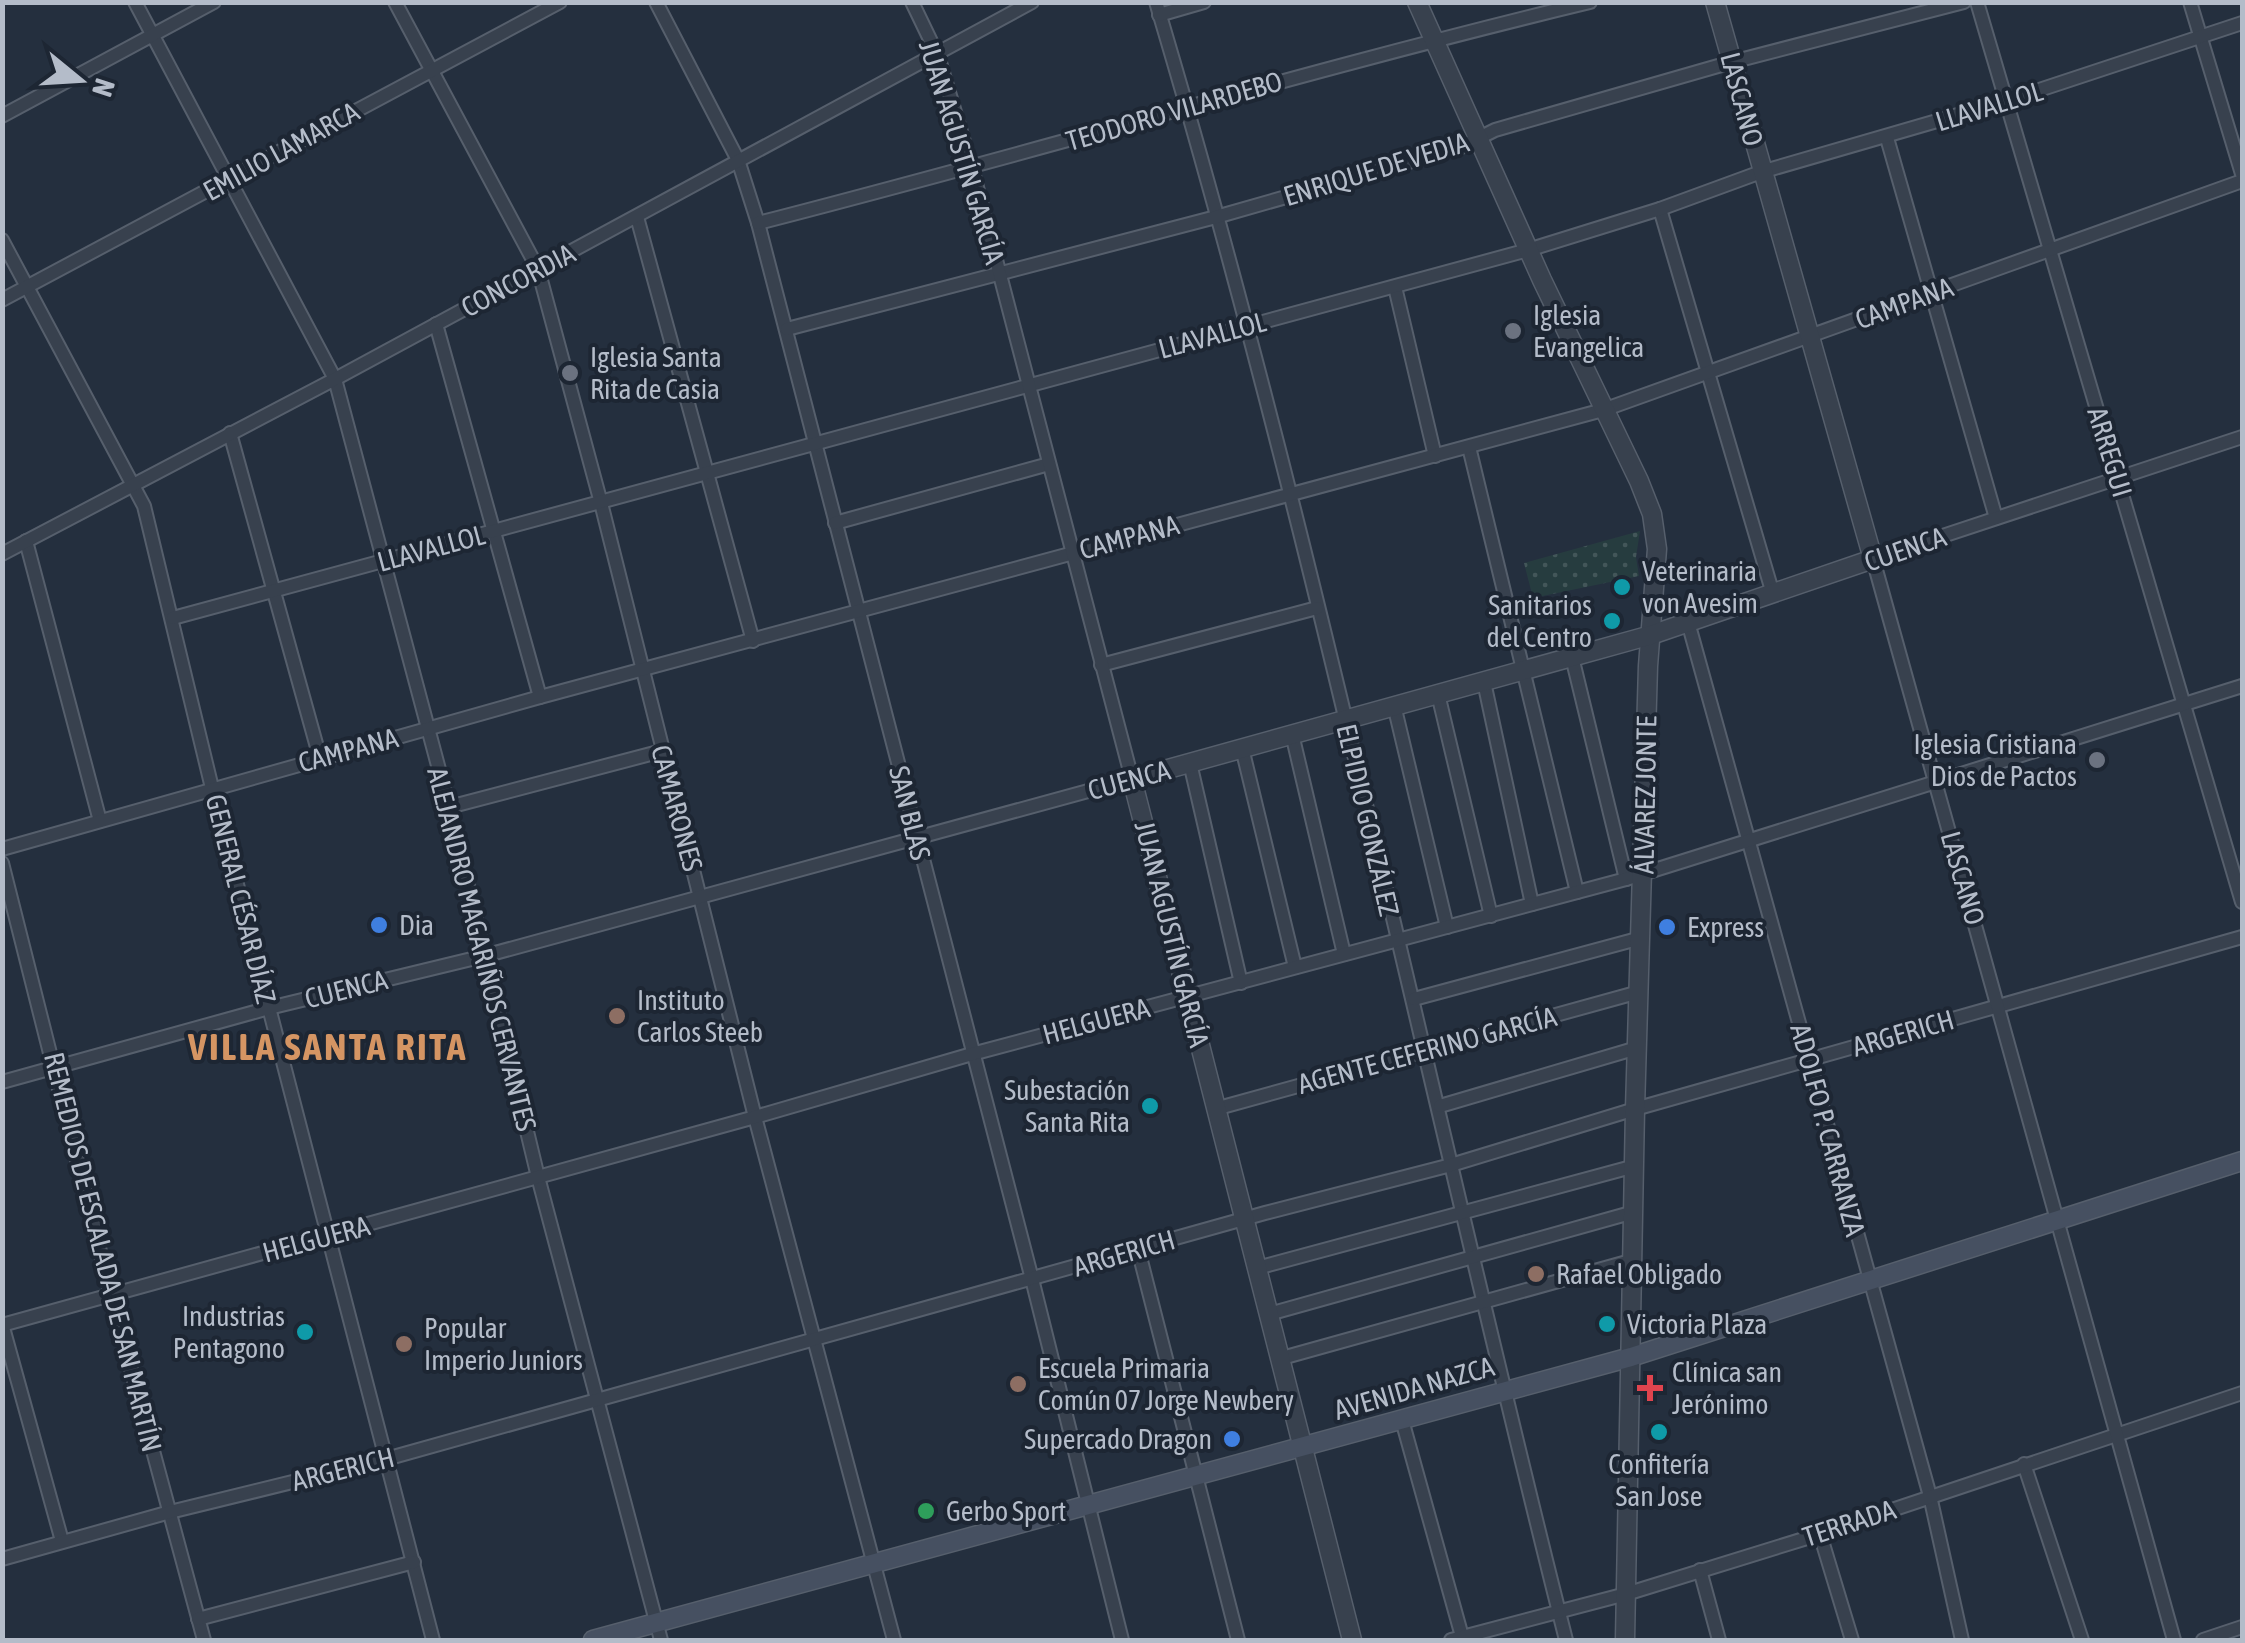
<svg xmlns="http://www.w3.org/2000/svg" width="2245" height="1643" font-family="'Asap Condensed',sans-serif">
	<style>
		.park { fill: url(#park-dots) }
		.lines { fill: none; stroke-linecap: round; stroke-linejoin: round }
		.minor-casing { stroke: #565f6c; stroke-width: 16 }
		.tertiary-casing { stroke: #565f6c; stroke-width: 21 }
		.secondary-casing { stroke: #565f6c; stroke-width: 21 }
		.minor { stroke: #38414e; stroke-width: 12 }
		.tertiary { stroke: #38414e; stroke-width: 18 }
		.secondary { stroke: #465061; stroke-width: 18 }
		.worship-dot { fill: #6b7280; stroke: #1d2633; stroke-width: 4 }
		.culture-dot { fill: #0f9aa8; stroke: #1d2633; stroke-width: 4 }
		.shop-dot { fill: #3f7fe0; stroke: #1d2633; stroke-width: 4 }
		.education-dot { fill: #8d6e63; stroke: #1d2633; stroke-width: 4 }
		.health-dot { fill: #e0444e; stroke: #1d2633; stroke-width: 4 }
		.leisure-dot { fill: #2e9e5b; stroke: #1d2633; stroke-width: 4 }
		.labels { text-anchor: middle; stroke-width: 8; stroke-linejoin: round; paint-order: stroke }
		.street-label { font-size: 28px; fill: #b4bcc9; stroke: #1d2633 }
		.poi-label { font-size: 28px; fill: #b4bcc9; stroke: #1d2633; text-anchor: start }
		.district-label { font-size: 38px; font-weight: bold; letter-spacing: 2.5px; fill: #d59563; stroke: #1d2633 }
	</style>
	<defs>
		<pattern id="park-dots" width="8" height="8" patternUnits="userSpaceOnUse" patternTransform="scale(2.5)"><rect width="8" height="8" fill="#263c3f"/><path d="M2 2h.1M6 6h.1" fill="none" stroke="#435659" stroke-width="1.8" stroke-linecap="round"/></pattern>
	</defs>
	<rect width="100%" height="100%" fill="#242f3e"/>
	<polygon class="park" points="1640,531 1636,557 1639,576 1533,598 1524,563"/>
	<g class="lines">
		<g class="minor-casing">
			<g id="minor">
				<polyline points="135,2 335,379 449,807 538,1177 661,1640"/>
				<polyline points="395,2 538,269 601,503 755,1117 894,1640"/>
				<polyline points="656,2 738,160 758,223 1032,1279 1122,1640"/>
				<path d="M1156,2C1317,542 1428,1095 1566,1640"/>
				<polyline points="1977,2 2242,902"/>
				<polyline points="2190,2 2242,174"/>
				<polyline points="1159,15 1204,2"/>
				<polyline points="2,116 214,2"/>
				<polyline points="1887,138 1996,518"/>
				<polyline points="1660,209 1773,594"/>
				<polyline points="637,217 753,641"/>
				<path d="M758,223C1036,152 1311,69 1590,2"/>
				<polyline points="2,240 144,506 212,788 433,1640"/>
				<polyline points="1395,287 1435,456"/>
				<polyline points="2,300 560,2"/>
				<polyline points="436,324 540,697"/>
				<polyline points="787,329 1216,217 1461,147 1495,130 1732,62 1964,2"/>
				<polyline points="230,433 320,758"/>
				<polyline points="1469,447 1577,892"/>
				<polyline points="835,523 1049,464"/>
				<polyline points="26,541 100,821"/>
				<polyline points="2,554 335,379 1032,2"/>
				<polyline points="173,618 1528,250 1660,209 1761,172 2006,101 2242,23"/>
				<polyline points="1688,622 1930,1496 1962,1640"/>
				<polyline points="1572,657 1626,879"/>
				<polyline points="1101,665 1317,608"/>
				<polyline points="1484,682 1532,904"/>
				<polyline points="1438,694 1491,916"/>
				<polyline points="1394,705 1447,927"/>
				<polyline points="1292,734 1344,954"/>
				<polyline points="1242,748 1295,967"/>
				<polyline points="1190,763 1241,983"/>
				<polyline points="449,807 662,751"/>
				<polyline points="2,849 540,697 1603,410 2242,181"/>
				<polyline points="2,863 111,1295 204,1640"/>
				<polyline points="1414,999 1641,938"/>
				<polyline points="2,1082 269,1008 484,956 1132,779 972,168 938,56 912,2"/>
				<polyline points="1440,1106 1637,1048"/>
				<polyline points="1215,1109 1639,992"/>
				<polyline points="1138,1249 1238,1640"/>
				<polyline points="1257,1268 1635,1166"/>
				<polyline points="1269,1314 1634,1212"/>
				<polyline points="2,1324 62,1541"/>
				<polyline points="2,1325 755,1117 972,1054 1626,879 2242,686"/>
				<polyline points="1282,1358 1634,1260"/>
				<polyline points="1402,1420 1463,1640"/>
				<polyline points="2024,1464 2082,1640"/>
				<polyline points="1820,1534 1852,1640"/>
				<polyline points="2,1559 170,1512 386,1459 1265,1213 1451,1165 1635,1109 2242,937"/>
				<polyline points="1700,1570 1719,1640"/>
				<polyline points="198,1619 414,1562"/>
				<polyline points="1451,1640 1626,1594 1820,1534 2242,1393"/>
				<polyline points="2174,1640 1873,559 2242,437"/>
				<polyline points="2203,1640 2242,1627"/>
			</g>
		</g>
		<g class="tertiary-casing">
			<g id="tertiary">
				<polyline points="1417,2 1542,280 1639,481 1652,514 1657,549 1648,666 1635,1109 1625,1640"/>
				<polyline points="1352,1640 1132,779 1651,635 1873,559 1715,2"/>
			</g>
		</g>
		<g class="secondary-casing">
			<polyline id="secondary" points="593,1640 1631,1357 2242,1161"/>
		</g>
		<use href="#minor" class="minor"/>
		<use href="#tertiary" class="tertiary"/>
		<use href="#secondary" class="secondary"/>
	</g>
	<g class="worship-dot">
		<circle cx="1513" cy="331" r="10"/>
		<circle cx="570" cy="373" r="10"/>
		<circle cx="2097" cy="760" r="10"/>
	</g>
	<g class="culture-dot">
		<circle cx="1622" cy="587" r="10"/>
		<circle cx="1612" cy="621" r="10"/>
		<circle cx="1150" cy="1106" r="10"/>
		<circle cx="1607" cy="1324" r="10"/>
		<circle cx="305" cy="1332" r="10"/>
		<circle cx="1659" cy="1432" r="10"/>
	</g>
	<g class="shop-dot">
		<circle cx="379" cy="925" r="10"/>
		<circle cx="1667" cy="927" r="10"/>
		<circle cx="1232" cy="1439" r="10"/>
	</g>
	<g class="education-dot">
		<circle cx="617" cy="1016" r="10"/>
		<circle cx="1536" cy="1274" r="10"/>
		<circle cx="404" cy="1344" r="10"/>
		<circle cx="1018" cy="1384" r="10"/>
	</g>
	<path class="health-dot" d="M1645 1373h10v10h10v10h-10v10h-10v-10h-10v-10h10z"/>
	<circle class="leisure-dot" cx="926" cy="1511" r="10"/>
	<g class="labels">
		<g class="street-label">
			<text transform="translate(1742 99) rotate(75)" y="10">LASCANO</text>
			<text transform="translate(1989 106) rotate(-17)" y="10">LLAVALLOL</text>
			<text transform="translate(1174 111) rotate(-16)" y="10">TEODORO VILARDEBO</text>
			<text transform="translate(281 151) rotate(-29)" y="10">EMILIO LAMARCA</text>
			<text transform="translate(962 152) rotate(73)" y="10">JUAN AGUSTÍN GARCÍA</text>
			<text transform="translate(1376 169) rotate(-17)" y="10">ENRIQUE DE VEDIA</text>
			<text transform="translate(518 280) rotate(-28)" y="10">CONCORDIA</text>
			<text transform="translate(1904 303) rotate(-20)" y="10">CAMPANA</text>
			<text transform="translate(1212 335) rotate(-15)" y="10">LLAVALLOL</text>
			<text transform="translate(2110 452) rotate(73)" y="10">ARREGUI</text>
			<text transform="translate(1129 537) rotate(-15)" y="10">CAMPANA</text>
			<text transform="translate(431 548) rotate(-15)" y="10">LLAVALLOL</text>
			<text transform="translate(1905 549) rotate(-19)" y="10">CUENCA</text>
			<text transform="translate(348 750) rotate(-15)" y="10">CAMPANA</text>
			<text transform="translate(1129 780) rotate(-15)" y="10">CUENCA</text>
			<text transform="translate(1645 795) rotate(-89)" y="10">ÁLVAREZ JONTE</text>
			<text transform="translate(677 808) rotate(75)" y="10">CAMARONES</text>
			<text transform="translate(910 813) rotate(76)" y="10">SAN BLAS</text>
			<text transform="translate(1368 820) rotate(77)" y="10">ELPIDIO GONZÁLEZ</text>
			<text transform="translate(1963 878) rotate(74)" y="10">LASCANO</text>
			<text transform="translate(241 899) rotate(76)" y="10">GENERAL CÉSAR DÍAZ</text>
			<text transform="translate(1172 934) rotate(76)" y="10">JUAN AGUSTÍN GARCÍA</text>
			<text transform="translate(482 949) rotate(76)" y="10">ALEJANDRO MAGARIÑOS CERVANTES</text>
			<text transform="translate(346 989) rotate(-14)" y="10">CUENCA</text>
			<text transform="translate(1096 1021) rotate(-15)" y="10">HELGUERA</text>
			<text transform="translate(1903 1033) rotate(-16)" y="10">ARGERICH</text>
			<text transform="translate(1427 1050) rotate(-15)" y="10">AGENTE CEFERINO GARCÍA</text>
			<text transform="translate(1828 1130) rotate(75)" y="10">ADOLFO P. CARRANZA</text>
			<text transform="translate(316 1239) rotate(-15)" y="10">HELGUERA</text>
			<text transform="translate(103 1252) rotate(76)" y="10">REMEDIOS DE ESCALADA DE SAN MARTÍN</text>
			<text transform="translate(1124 1253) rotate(-16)" y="10">ARGERICH</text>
			<text transform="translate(1414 1388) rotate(-16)" y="10">AVENIDA NAZCA</text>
			<text transform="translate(343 1469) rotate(-14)" y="10">ARGERICH</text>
			<text transform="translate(1849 1523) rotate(-18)" y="10">TERRADA</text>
		</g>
		<g class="poi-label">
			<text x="1533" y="325">Iglesia<tspan x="1533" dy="32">Evangelica</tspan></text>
			<text x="590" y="367">Iglesia Santa<tspan x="590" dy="32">Rita de Casia</tspan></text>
			<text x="1642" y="581">Veterinaria<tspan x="1642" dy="32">von Avesim</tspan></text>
			<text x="1592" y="615" text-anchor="end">Sanitarios<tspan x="1592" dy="32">del Centro</tspan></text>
			<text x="2077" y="754" text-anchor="end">Iglesia Cristiana<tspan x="2077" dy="32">Dios de Pactos</tspan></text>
			<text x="399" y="935">Dia</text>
			<text x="1687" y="937">Express</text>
			<text x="637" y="1010">Instituto<tspan x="637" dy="32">Carlos Steeb</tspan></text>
			<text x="1130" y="1100" text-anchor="end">Subestación<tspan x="1130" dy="32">Santa Rita</tspan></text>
			<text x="1556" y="1284">Rafael Obligado</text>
			<text x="285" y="1326" text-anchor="end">Industrias<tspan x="285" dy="32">Pentagono</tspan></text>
			<text x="1627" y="1334">Victoria Plaza</text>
			<text x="424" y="1338">Popular<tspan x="424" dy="32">Imperio Juniors</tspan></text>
			<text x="1038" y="1378">Escuela Primaria<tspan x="1038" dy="32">Común 07 Jorge Newbery</tspan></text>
			<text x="1672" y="1382">Clínica san<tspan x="1672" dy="32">Jerónimo</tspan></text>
			<text x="1212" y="1449" text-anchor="end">Supercado Dragon</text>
			<text x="1659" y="1474" text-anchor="middle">Confitería<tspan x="1659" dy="32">San Jose</tspan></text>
			<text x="946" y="1521">Gerbo Sport</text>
		</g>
		<g class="district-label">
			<text x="328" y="1060">VILLA SANTA RITA</text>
		</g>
	</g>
	<rect width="2245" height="1643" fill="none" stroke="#b4bcc9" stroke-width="10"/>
	<g transform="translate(80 80) rotate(108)" stroke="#1d2633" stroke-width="8" paint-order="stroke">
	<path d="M0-8L18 38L0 25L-18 38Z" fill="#b4bcc9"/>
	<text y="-15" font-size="28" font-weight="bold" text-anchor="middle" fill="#b4bcc9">N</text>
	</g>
</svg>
